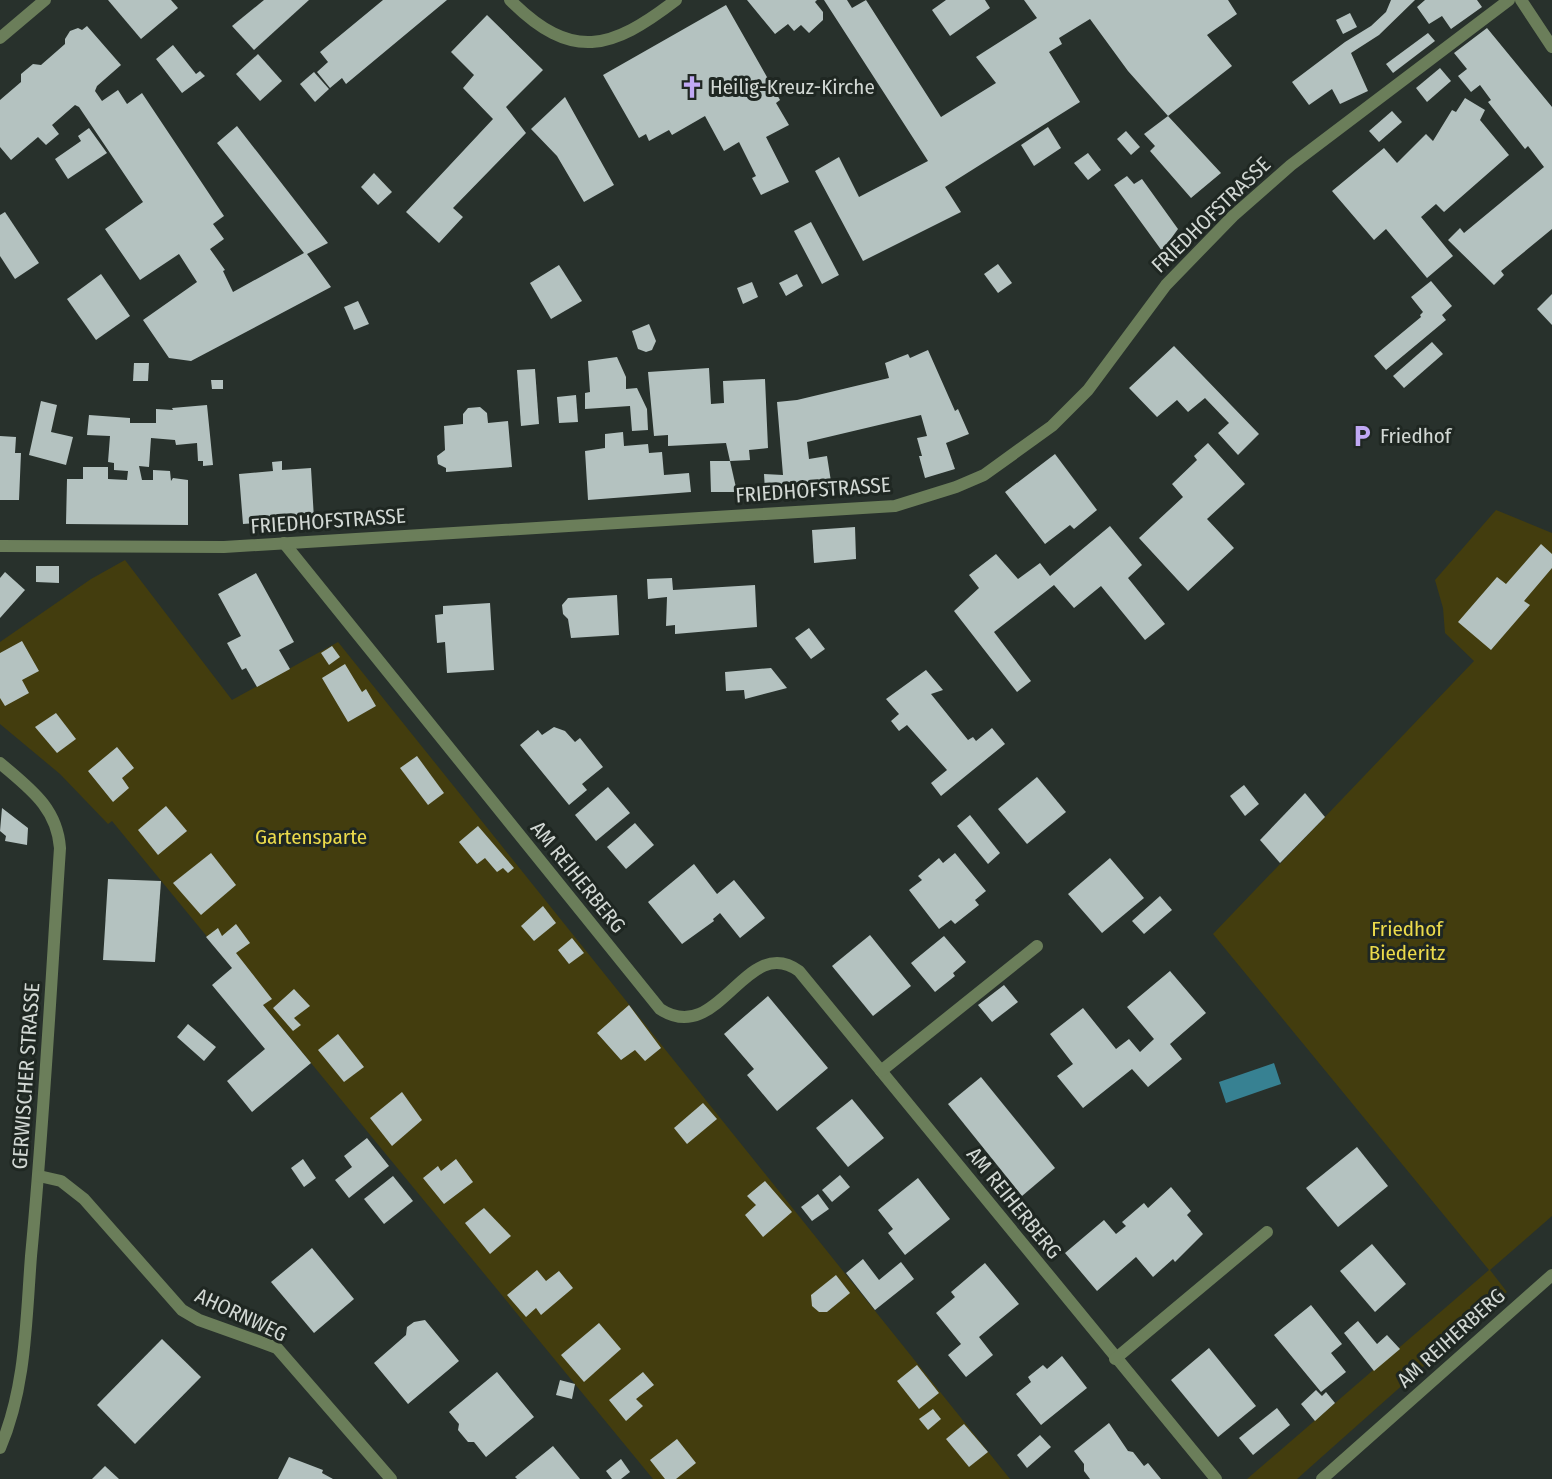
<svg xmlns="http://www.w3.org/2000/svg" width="1552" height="1479" font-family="'Fira Sans Condensed',sans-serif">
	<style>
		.green { fill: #433d0e }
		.water { fill: #378192 }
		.building { fill: #b4c2c0 }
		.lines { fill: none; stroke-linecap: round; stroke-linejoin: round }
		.minor { stroke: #6b7e5a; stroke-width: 12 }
		.labels { text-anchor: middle; stroke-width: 6; stroke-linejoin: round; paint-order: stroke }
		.poi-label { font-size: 21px; fill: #d2d8d4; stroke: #1f2722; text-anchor: start }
		.street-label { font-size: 21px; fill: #d2d8d4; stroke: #1f2722 }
		.park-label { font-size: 21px; fill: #ebda4b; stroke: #1f2722 }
	</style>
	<rect width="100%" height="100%" fill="#28312c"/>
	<g class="green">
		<polygon points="1496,510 1552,533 1552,1216 1490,1270 1507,1292 1297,1479 1247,1479 1489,1270 1213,934 1474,661 1445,633 1443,608 1435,580"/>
		<polygon points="125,560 232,700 338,642 1010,1479 653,1479 112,821 108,824 60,774 0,724 0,642 91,579"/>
	</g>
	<polygon class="water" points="1274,1063 1281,1084 1226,1103 1219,1082"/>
	<g class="building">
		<polygon points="108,0 171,0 178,8 141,39"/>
		<polygon points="264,0 309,0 254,50 232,26"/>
		<polygon points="383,0 447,0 346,84 342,78 330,88 317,72 328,62 320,52"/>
		<polygon points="747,0 817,0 815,2 823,12 823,20 809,33 801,25 794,31 788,24 775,34"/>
		<polygon points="824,0 847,0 852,8 866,0 941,117 996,83 976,57 1037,18 1024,0 1228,0 1237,14 1207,35 1232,66 1168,116 1128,71 1090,19 1059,38 1062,44 1049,52 1080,102 945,187 961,212 863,261 815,171 839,157 859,197 928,161"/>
		<polygon points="946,0 985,0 990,8 950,36 932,10"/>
		<polygon points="1391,0 1415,0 1379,35 1351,53 1368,91 1340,104 1332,89 1309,105 1292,82 1345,42 1371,26 1386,12"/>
		<polygon points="1425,0 1477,0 1482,7 1451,29 1442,16 1429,24 1417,7"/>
		<polygon points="726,5 780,100 776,103 789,125 766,137 789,182 761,195 752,178 756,176 739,142 724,151 705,116 672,135 669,130 649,141 646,134 639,138 603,75"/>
		<polygon points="1350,13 1357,27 1343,34 1336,20"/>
		<polygon points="487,15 543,70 506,107 526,133 453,208 463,217 439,243 406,212 493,119 463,88 474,75 451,52"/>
		<polygon points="87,26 121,65 97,86 95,91 102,101 118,90 127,104 142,93 224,216 213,224 224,239 210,249 225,270 223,271 233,292 304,253 217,143 237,126 328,243 307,254 331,287 191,361 169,358 143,320 197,282 179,254 140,280 105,229 143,202 79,107 75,105 52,125 59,134 46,145 38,137 11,160 0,147 0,100 21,82 21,74 33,64 41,65 65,44 65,39 70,31 78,28 82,30"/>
		<polygon points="1487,28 1552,107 1552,229 1501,271 1504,275 1494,285 1448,240 1460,228 1464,233 1544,167 1528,146 1525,149 1488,102 1491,100 1480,85 1471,92 1458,76 1467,69 1454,53"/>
		<polygon points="1428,33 1435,41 1393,73 1386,64"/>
		<polygon points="173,45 196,74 200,71 205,76 182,93 156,59"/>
		<polygon points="258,54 282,81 260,101 236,74"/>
		<polygon points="1440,68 1451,81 1427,102 1416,88"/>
		<polygon points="314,72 329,89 315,102 300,84"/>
		<polygon points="565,97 614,185 584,202 557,156 531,129"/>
		<polygon points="1465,98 1485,110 1480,120 1509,155 1444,212 1436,204 1421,217 1453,256 1427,278 1386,229 1374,240 1332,191 1384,148 1397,163 1426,134 1433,141 1452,110 1456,112"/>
		<polygon points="1392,111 1402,122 1379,142 1369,131"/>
		<polygon points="1168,116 1221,173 1191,198 1150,151 1155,146 1144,134"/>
		<polygon points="1048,127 1061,148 1034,166 1021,145"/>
		<polygon points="89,128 107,153 68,179 55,159 81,141 78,136"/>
		<polygon points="1126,131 1140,147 1131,155 1117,139"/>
		<polygon points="1088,153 1101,170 1088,180 1074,163"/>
		<polygon points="374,173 392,192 378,205 361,187"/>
		<polygon points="1127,176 1134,184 1142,179 1178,229 1162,251 1114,185"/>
		<polygon points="5,212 39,263 15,279 0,256 0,215"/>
		<polygon points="811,222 839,275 822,284 794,231"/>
		<polygon points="998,264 1012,283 998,293 984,274"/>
		<polygon points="559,265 582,301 551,319 530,283"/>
		<polygon points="101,274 130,316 96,340 67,299"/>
		<polygon points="797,274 803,286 786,296 779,283"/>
		<polygon points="1431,281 1452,306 1442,315 1446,320 1386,370 1374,356 1421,317 1420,315 1423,312 1411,297"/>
		<polygon points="752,282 758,297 743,304 737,288"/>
		<polygon points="1552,294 1552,325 1537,309"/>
		<polygon points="358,301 369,324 354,330 344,307"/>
		<polygon points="649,324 656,341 652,350 646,352 638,349 632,331"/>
		<polygon points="1432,342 1443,354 1404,388 1393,376"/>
		<polygon points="1174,346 1259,434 1238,455 1218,433 1229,423 1205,398 1188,412 1177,400 1157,417 1129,388"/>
		<polygon points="928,350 955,411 958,409 969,434 946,443 955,469 925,478 919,456 922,456 917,438 927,436 921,415 807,442 809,459 827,456 832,488 765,491 764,474 783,475 777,402 797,400 889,378 885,363 908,354 910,358"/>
		<polygon points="617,357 626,377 626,389 637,388 647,409 648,430 632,431 630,406 585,409 585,393 590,392 588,361"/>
		<polygon points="134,363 149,363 148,381 133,381"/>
		<polygon points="709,368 711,404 724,403 723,381 765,379 768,448 749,450 750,460 730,461 726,443 668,446 668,435 654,436 648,372"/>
		<polygon points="535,369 539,424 521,426 517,370"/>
		<polygon points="211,380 223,380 223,389 212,389"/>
		<polygon points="576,395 578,422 559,423 557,397"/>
		<polygon points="41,401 57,405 51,432 73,437 66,465 29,455"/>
		<polygon points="207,405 213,465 203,466 203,461 198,461 197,443 176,445 175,440 151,438 149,467 139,466 142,480 153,480 153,470 170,471 171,481 173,478 188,480 188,525 66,524 67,479 83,479 83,467 108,467 108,479 127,480 128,471 114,470 114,463 108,462 110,436 87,435 89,415 130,418 130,423 156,423 156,409 173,410 172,408"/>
		<polygon points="480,407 487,413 488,423 508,421 512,467 446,472 446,468 438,464 437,456 445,450 444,426 463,424 463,414 468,408"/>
		<polygon points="623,432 624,446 648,444 649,453 662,452 664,475 689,473 691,492 588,500 585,451 605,448 605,434"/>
		<polygon points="0,436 16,437 15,453 21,453 19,500 0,500"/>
		<polygon points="1208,443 1245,484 1207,519 1234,548 1188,591 1139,538 1183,497 1172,484 1197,460 1194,456"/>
		<polygon points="1055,454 1097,510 1074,529 1070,525 1045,544 1005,492"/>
		<polygon points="282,461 282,470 311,468 314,519 243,524 239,474 273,471 272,462"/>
		<polygon points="710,461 730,461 737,492 711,492"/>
		<polygon points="1110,526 1142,565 1128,578 1165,624 1145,640 1101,586 1074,608 1054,585 994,632 1031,681 1017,692 954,611 979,588 969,575 996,554 1018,579 1040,563 1050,576"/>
		<polygon points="855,527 856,559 814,563 812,530"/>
		<polygon points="1541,544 1552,554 1552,568 1524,601 1530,605 1491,650 1458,622 1497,577 1506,584"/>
		<polygon points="36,566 59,566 59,583 36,582"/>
		<polygon points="5,572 25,590 0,618 0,578"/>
		<polygon points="256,573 294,642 279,650 290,669 257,687 246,668 242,670 227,643 241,636 218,594"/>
		<polygon points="672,578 673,590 755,585 757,627 675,634 675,625 666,626 667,597 648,599 647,579"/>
		<polygon points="617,595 619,635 571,638 568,619 563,614 562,605 568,598"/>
		<polygon points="490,603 494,670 447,673 445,642 437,643 435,615 443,614 443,606"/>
		<polygon points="809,628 825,649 811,659 795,638"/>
		<polygon points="22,641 39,671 22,680 29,693 5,706 0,698 0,653"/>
		<polygon points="332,646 340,657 329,665 321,653"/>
		<polygon points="345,664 362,692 366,689 376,706 348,722 322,678"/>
		<polygon points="771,668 787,688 745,699 744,690 726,691 725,672"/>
		<polygon points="926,670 943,690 931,694 968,740 973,737 976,741 992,728 1005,744 941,796 931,783 947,770 907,725 899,731 891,721 899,714 886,699"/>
		<polygon points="56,713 76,739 57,753 35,727"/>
		<polygon points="554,727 565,731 575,742 580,738 603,767 582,784 587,790 569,805 520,745 538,730 542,735"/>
		<polygon points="117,747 134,768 122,778 129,788 113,802 88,771"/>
		<polygon points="417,756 444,793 428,805 400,768"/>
		<polygon points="1037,777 1066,812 1027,844 998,809"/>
		<polygon points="1244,785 1259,804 1245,816 1230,796"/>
		<polygon points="608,787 630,813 596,841 575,815"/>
		<polygon points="1305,793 1325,817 1280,863 1260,840"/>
		<polygon points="166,806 187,831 158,855 138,830"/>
		<polygon points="2,808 28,828 27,845 5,841 6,836 0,831"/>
		<polygon points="970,815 1000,853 988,864 957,826"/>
		<polygon points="635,823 654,845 626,869 607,847"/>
		<polygon points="478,826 514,868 508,873 503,868 497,872 485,858 477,864 459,842"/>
		<polygon points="211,853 236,885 201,915 173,883"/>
		<polygon points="955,853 986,891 975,900 979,905 955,924 951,920 939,929 909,890 922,880 918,876 939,858 943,863"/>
		<polygon points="1110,858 1144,898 1102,933 1068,894"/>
		<polygon points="694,864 717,894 734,880 765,918 740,938 720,913 713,919 714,921 682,944 648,902"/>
		<polygon points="108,879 161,881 155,962 103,960"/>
		<polygon points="1160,896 1172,910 1144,934 1132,921"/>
		<polygon points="543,906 556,923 534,941 521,926"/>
		<polygon points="236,924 250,943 236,953 272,999 263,1005 311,1063 252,1112 227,1081 265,1049 212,985 232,968 206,937 218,928 222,936"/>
		<polygon points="870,935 911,986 873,1016 832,966"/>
		<polygon points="944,936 966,962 953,973 955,976 935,992 911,963"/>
		<polygon points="572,938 584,953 569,964 558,950"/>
		<polygon points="1170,971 1206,1013 1170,1044 1182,1059 1148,1087 1132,1069 1083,1108 1057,1076 1073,1064 1050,1034 1083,1008 1116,1049 1129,1039 1140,1052 1154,1039 1127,1007"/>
		<polygon points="1004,985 1018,1002 992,1022 978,1005"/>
		<polygon points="294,989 310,1006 294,1018 301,1025 293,1031 273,1008"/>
		<polygon points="768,996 828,1068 777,1111 747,1075 754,1069 724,1034"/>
		<polygon points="629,1005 661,1048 645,1061 635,1050 621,1060 597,1033"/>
		<polygon points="188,1024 216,1047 204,1061 177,1037"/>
		<polygon points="338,1034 364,1067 344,1082 318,1050"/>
		<polygon points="981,1077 1055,1168 1022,1196 948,1104"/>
		<polygon points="402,1092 422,1120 392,1146 370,1118"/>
		<polygon points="852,1099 884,1138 848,1167 816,1128"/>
		<polygon points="703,1103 717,1119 687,1144 674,1128"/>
		<polygon points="367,1138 389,1166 349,1198 335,1180 352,1167 344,1156"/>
		<polygon points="1357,1147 1388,1186 1338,1227 1306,1188"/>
		<polygon points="303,1159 316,1178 304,1187 291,1168"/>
		<polygon points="456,1159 473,1182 444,1204 423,1178 438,1166 441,1171"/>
		<polygon points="840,1175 850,1187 832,1202 822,1190"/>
		<polygon points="393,1176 413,1201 384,1224 364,1199"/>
		<polygon points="918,1178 950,1219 905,1255 888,1233 893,1229 878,1210"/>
		<polygon points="765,1181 792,1212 763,1237 745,1215 756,1205 747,1196"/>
		<polygon points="1171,1187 1191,1211 1187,1215 1203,1234 1175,1262 1173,1259 1153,1277 1136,1257 1097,1291 1065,1253 1104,1220 1116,1234 1126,1226 1122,1222 1144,1203 1148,1208"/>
		<polygon points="818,1194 829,1209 812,1221 801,1207"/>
		<polygon points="484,1208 511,1236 490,1254 465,1223"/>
		<polygon points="1372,1244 1406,1284 1375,1312 1340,1271"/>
		<polygon points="312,1248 354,1299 314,1333 271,1282"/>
		<polygon points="863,1259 879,1280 901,1262 914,1279 875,1310 846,1273"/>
		<polygon points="985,1263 1019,1304 979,1337 993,1355 966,1377 948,1355 961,1344 936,1313 955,1297 951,1292"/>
		<polygon points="537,1270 546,1281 559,1271 573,1288 541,1315 536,1308 526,1317 507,1295"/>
		<polygon points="836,1275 850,1293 827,1312 819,1312 812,1306 811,1295"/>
		<polygon points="1311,1305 1342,1344 1331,1353 1346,1372 1321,1392 1274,1335"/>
		<polygon points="425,1320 459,1361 408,1404 374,1363 406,1335 407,1327 414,1322"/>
		<polygon points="1358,1321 1377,1344 1387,1335 1400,1349 1374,1371 1344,1333"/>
		<polygon points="599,1323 621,1349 584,1382 561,1355"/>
		<polygon points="162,1339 201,1377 135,1444 97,1405"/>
		<polygon points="1209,1348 1256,1406 1218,1437 1171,1380"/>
		<polygon points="1062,1356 1087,1388 1041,1425 1016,1394 1031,1382 1028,1377 1043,1365 1047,1369"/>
		<polygon points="917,1365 939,1393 919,1409 897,1381"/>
		<polygon points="497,1372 534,1417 486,1457 474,1442 468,1442 458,1430 459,1424 449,1412"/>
		<polygon points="643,1372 654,1385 636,1399 643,1406 626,1421 609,1400"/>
		<polygon points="560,1380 575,1384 572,1399 556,1395"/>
		<polygon points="1316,1390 1322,1396 1326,1392 1335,1403 1315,1421 1301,1404"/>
		<polygon points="1277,1408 1290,1425 1253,1455 1239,1438"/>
		<polygon points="933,1409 941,1419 928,1430 919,1419"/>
		<polygon points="1109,1423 1128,1451 1133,1452 1144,1466 1148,1463 1161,1479 1090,1479 1084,1471 1084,1464 1074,1451"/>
		<polygon points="964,1424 988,1452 969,1467 946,1439"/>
		<polygon points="1040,1435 1051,1447 1027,1468 1017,1455"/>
		<polygon points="677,1439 696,1463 676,1479 665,1479 650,1460"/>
		<polygon points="553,1446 580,1479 517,1479 515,1477"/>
		<polygon points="289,1457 323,1470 322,1473 333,1479 278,1479"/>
		<polygon points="621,1459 630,1472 621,1479 612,1479 606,1471"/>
		<polygon points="105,1466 119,1479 92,1479"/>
	</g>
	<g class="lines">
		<g class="minor">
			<path d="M510,0C572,62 611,50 676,0"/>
			<polyline points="1521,0 1552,47"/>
			<polyline points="0,38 45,0"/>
			<path d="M284,543L660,1009C719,1048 746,932 799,971L1216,1479"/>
			<polyline points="0,546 224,547 895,506 956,487 984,475 1052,426 1088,390 1166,285 1233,216 1291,165 1509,0"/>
			<path d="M0,763C29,788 57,807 60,848C51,984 44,1120 31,1256C26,1320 26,1388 0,1448"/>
			<polyline points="881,1071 1037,946"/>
			<polyline points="39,1176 61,1181 84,1199 182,1310 199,1320 277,1348 391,1479"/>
			<polyline points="1115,1359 1267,1232"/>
			<polyline points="1322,1479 1552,1275"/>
		</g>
	</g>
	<defs>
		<g id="church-bare" transform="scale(1.8)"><path d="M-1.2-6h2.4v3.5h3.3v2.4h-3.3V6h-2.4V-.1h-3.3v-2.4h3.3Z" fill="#c0a8f4" stroke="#1f2722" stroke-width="2.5" paint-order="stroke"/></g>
		<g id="parking-bare" transform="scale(1.8)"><path d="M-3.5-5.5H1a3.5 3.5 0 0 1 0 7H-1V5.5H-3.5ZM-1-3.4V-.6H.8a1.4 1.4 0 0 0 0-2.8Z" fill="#c0a8f4" stroke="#1f2722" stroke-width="2.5" paint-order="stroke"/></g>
	</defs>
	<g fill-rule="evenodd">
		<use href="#church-bare" x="692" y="87"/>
		<use href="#parking-bare" x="1362" y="436"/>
	</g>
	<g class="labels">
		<g class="poi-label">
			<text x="710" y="94">Heilig-Kreuz-Kirche</text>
			<text x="1380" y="443">Friedhof</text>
		</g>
		<g class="street-label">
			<text transform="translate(1211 215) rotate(-44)" y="7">FRIEDHOFSTRASSE</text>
			<text transform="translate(813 490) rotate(-4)" y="7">FRIEDHOFSTRASSE</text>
			<text transform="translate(328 521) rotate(-4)" y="7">FRIEDHOFSTRASSE</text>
			<text transform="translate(578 877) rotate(51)" y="7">AM REIHERBERG</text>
			<text transform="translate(26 1076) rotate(-86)" y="7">GERWISCHER STRASSE</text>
			<text transform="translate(1014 1203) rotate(51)" y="7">AM REIHERBERG</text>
			<text transform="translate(241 1315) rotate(25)" y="7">AHORNWEG</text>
			<text transform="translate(1451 1338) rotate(-42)" y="7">AM REIHERBERG</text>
		</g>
		<g class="park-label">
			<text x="311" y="844">Gartensparte</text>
			<text x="1407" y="936">Friedhof<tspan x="1407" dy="24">Biederitz</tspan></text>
		</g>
	</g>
</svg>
